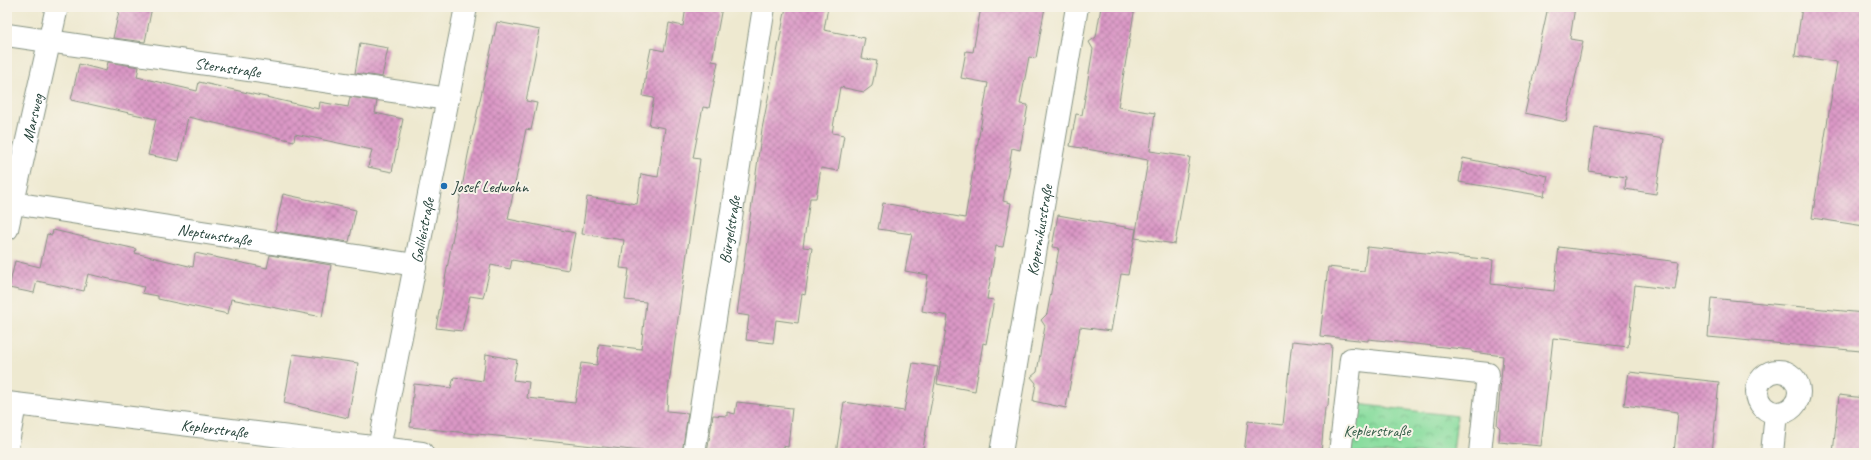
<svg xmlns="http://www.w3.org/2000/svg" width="1871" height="460" font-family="Caveat,sans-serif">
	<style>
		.park { fill: url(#park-crowns); stroke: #548d6a }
		.building { fill: url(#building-cross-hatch) }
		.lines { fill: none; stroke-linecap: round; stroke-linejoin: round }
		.lane-casing { stroke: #869382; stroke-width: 18 }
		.street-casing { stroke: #869382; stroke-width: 24 }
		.lane { stroke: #fff; stroke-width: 16 }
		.street { stroke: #fff; stroke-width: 22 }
		.poi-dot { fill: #1f6fb2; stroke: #f7f3e8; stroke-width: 1.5 }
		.labels { text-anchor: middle; stroke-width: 4; stroke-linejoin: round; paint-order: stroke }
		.street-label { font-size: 16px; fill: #1f3d34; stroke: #f7f3e8 }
		.poi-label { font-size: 16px; fill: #1f3d34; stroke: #f7f3e8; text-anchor: start }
		.park-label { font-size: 16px; fill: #345d49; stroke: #f7f3e8 }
	</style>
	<defs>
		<pattern id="park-crowns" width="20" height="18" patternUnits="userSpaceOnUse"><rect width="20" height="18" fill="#8add9f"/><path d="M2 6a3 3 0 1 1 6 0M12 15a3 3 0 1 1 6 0" fill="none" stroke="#70b482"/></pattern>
		<pattern id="building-cross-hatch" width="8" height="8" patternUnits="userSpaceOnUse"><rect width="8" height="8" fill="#db98c6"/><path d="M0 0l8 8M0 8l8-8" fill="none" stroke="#b17da2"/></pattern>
	</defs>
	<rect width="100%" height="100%" fill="#f7f3e8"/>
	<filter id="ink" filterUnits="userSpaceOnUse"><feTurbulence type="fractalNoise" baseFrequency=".025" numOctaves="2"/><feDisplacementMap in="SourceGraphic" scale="8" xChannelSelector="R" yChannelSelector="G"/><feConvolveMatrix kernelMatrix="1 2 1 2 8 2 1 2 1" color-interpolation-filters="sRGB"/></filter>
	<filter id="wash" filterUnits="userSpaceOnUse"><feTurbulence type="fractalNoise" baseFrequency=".012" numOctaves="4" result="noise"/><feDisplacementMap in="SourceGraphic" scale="16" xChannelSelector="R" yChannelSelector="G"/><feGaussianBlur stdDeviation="0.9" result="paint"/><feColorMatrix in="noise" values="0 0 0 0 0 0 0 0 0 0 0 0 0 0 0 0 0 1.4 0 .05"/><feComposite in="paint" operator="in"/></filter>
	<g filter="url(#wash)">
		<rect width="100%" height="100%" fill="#eee9d0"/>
		<polygon class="park" points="1357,404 1457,416 1453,453 1351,453"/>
		<g id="blocks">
			<g class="building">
				<polygon points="120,7 152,7 145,42 113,38"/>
				<polygon points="686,7 722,7 712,61 718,62 709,108 703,107 693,158 700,159 668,391 667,411 688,413 682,453 661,453 410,427 414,384 451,388 454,377 483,381 486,354 517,360 513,380 529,382 527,398 575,403 581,363 597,365 599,344 641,349 646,302 625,300 629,269 620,268 624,240 582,234 587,197 637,204 641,174 658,177 665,128 649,125 654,98 643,96 646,73 651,48 664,51 669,23 683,26"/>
				<polygon points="786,7 828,7 824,30 865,38 861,58 877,61 872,86 864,92 840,87 832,133 844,135 838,171 821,168 816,198 810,198 803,247 812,248 805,295 802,294 798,323 776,320 773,343 746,340 749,316 737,314 762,129"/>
				<polygon points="981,7 1045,7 1036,58 1029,57 1020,104 1028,105 1020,150 1012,148 1003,201 1011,203 1003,247 996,246 987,299 994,300 986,344 983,343 975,391 937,384 948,316 922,311 928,275 905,271 912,234 878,229 883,203 965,218 988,83 961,78 966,51 973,52"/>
				<polygon points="1101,7 1135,7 1118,107 1155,113 1150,151 1190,157 1175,244 1135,238 1148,160 1070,146 1076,114 1082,115 1093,49 1089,42 1096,37"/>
				<polygon points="1548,7 1575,7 1570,39 1583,41 1566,122 1525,113"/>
				<polygon points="1802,7 1864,7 1864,226 1812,218 1837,62 1795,56"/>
				<polygon points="497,22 540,30 526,101 537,103 531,130 526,129 508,219 575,233 568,270 512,260 510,269 491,265 483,298 470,296 462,331 436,328 468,155"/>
				<polygon points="360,43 388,48 382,77 355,73"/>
				<polygon points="108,62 139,67 137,77 197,91 199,82 319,109 320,102 348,107 350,97 377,101 375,113 403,119 392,172 368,167 372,150 295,134 294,141 188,117 179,161 148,155 156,119 71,100 79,64 106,71"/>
				<polygon points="1595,128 1664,139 1656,194 1625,189 1626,177 1589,171"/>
				<polygon points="1463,158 1548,176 1544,196 1459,182"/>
				<polygon points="283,194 356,210 349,242 275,231"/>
				<polygon points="1058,215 1136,229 1128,275 1121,274 1111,331 1080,327 1066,408 1033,401 1036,383 1031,377 1037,372 1045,326 1041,320 1047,314 1059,248 1052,247"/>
				<polygon points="53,230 136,249 135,253 193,267 195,253 267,268 270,255 331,265 322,317 231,299 228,314 158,299 158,296 142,293 144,287 88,274 84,291 37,281 34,293 9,288 15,261 40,267 47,234 52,235"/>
				<polygon points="1367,247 1493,260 1491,284 1554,291 1559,247 1679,262 1675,290 1635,285 1628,347 1553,338 1541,446 1499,442 1500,428 1497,425 1503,356 1472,352 1472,350 1368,339 1368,341 1320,336 1328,267 1364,271"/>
				<polygon points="1711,298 1864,313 1861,351 1708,337"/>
				<polygon points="1292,341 1332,345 1328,406 1325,408 1321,453 1244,453 1248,421 1283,425"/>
				<polygon points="293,354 358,363 348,418 284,403"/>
				<polygon points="913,363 938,367 922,453 836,453 844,402 904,411"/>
				<polygon points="1629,372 1719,382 1712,453 1674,453 1678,412 1624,405"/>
				<polygon points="1839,395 1864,398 1864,453 1833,453"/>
				<polygon points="737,402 792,408 788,447 782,446 781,453 707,453 713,415 727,416 727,412 735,414"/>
			</g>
		</g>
	</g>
	<g filter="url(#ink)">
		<use href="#blocks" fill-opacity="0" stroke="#869382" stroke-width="1"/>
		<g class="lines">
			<g class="lane-casing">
				<polyline id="lane" points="9,453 18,405"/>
			</g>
			<g class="street-casing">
				<g id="street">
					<path id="s1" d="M7,35L448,99"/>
					<path id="s2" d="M13,203L415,265"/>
					<path id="s3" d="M7,229L57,7"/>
					<circle cx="1778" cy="392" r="21"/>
					<path id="s4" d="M7,403L422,453"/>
					<path id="s5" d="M378,453L466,7"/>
					<path id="s6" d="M694,453L764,7"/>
					<path id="s7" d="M1001,453L1077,7"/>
					<polyline points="1340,453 1351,359 1488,374 1480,453"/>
					<polyline points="1772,453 1776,413"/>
				</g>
			</g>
			<use href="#lane" class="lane"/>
			<use href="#street" class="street"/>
		</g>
	</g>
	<circle class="poi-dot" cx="444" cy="186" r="4"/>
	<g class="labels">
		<g class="street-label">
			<text dy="6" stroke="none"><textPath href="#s1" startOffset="223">Sternstraße</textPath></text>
			<text dy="6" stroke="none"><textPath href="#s3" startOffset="114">Marsweg</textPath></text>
			<text dy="6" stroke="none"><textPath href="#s5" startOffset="227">Galileistraße</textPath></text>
			<text dy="6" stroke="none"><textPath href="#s6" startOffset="226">Bürgelstraße</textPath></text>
			<text dy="6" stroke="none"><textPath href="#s7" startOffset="226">Kopernikusstraße</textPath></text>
			<text dy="6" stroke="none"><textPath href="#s2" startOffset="204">Neptunstraße</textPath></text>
			<text dy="6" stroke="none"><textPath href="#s4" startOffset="209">Keplerstraße</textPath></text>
		</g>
		<g class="poi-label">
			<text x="452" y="192">Josef Ledwohn</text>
		</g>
		<g class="park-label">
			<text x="1377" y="436">Keplerstraße</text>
		</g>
	</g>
	<rect width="1871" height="460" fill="none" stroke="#f7f3e8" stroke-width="24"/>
</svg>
